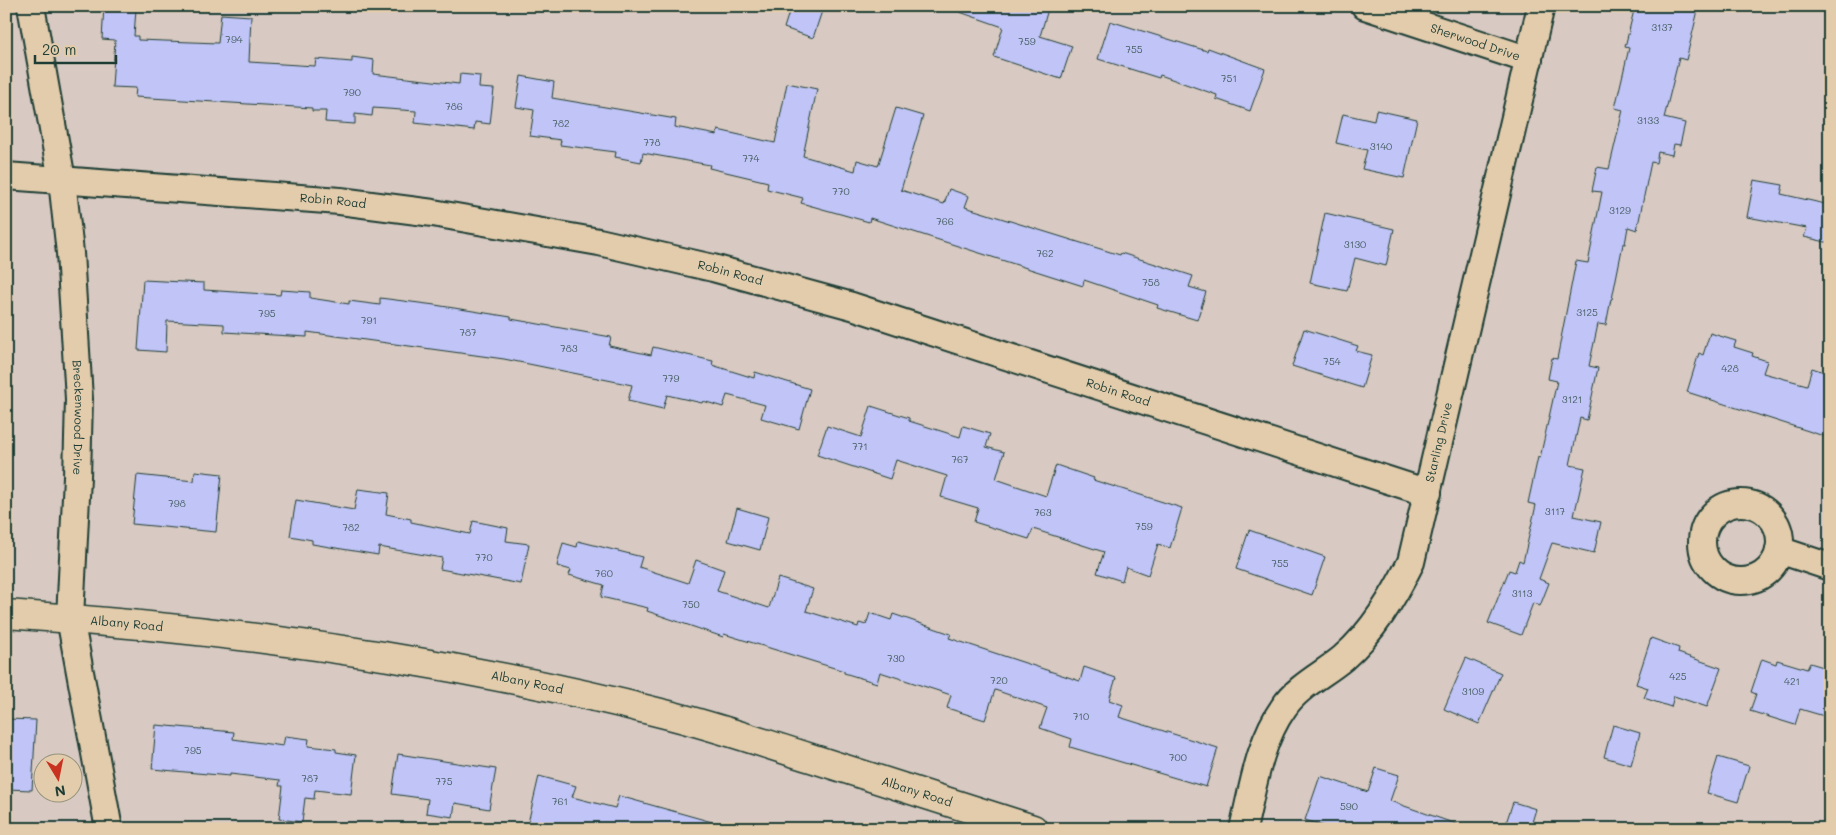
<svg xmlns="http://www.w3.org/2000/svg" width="1836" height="835" font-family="Mali,sans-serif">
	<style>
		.building { fill: #c0c4f6; stroke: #1f3d34 }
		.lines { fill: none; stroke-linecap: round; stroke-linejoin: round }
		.street-casing { stroke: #1f3d34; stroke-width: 30 }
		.secondary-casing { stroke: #1f3d34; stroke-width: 31 }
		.street { stroke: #e3ccac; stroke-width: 26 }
		.secondary { stroke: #e3ccac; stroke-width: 28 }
		.labels { text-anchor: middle; stroke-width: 5; stroke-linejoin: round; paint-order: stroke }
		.number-label { font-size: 10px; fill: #475f64 }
		.street-label { font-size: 12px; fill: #1f3d34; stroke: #e3ccac }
	</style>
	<rect width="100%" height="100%" fill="#d8cac2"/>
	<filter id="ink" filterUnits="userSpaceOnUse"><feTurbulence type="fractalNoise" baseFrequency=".02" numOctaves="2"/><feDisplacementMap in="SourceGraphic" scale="10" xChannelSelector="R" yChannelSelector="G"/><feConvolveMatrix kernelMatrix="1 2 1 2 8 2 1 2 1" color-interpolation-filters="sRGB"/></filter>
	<g filter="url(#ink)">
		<g class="building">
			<polygon points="104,6 136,9 134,36 138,36 138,40 218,43 221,14 251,16 249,62 315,66 316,59 352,62 352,57 374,60 373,74 459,84 460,74 480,76 479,88 494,89 490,124 475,122 474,130 415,123 416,111 373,108 372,116 355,114 355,124 325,122 326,111 312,111 312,108 135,97 136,88 112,87 115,40 102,39"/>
			<polygon points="791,6 810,6 822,11 813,38 784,28"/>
			<polygon points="955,6 1049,6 1040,36 1072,46 1061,79 994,57 1003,27 954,10"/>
			<polygon points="1635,6 1699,6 1686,60 1679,58 1664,118 1685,123 1680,145 1674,144 1672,155 1658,152 1656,163 1651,162 1637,230 1628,227 1625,244 1623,244 1612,299 1611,299 1606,325 1598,324 1589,366 1598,368 1587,420 1580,418 1570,465 1585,468 1574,516 1601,522 1594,553 1552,543 1539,579 1549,583 1540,606 1533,603 1521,635 1488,623 1509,570 1515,572 1519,560 1523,562 1536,505 1528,503 1538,457 1540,458 1557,381 1548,379 1552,358 1557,359 1576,261 1588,263 1602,192 1592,191 1597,167 1609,169 1623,110 1615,108 1629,48 1625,47"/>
			<polygon points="1110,21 1207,51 1208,48 1265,69 1250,111 1216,99 1217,95 1160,75 1159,78 1098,59"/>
			<polygon points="521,76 554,82 552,98 676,119 675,127 717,135 718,130 775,143 787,83 817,89 803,156 855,171 857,160 878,166 896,108 923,116 901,190 944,204 949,189 969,196 965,207 1120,255 1121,253 1193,276 1189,287 1206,292 1197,320 1157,308 1158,305 1084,280 1083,286 870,218 869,222 801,203 803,198 767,189 768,182 709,168 710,165 643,153 641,162 615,157 616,152 560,145 561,140 530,136 534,110 516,107"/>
			<polygon points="1376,110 1417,119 1404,178 1362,169 1367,150 1336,143 1343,114 1374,121"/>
			<polygon points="1754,180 1783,185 1781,194 1830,205 1830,243 1804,237 1807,228 1747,217"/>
			<polygon points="1325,213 1394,229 1386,266 1355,258 1347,291 1310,283"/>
			<polygon points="143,280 204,283 204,290 280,295 281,290 310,292 310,298 349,304 349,301 380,305 380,298 435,305 511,317 511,319 611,337 609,346 651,355 653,347 713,361 712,365 754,378 755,372 810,389 799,429 761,418 765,405 727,395 723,407 703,401 702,403 667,395 663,409 628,401 632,385 504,359 307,332 307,337 224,332 224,324 167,321 166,352 138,350"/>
			<polygon points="1304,329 1358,346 1356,351 1372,355 1362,388 1292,366"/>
			<polygon points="1710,333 1736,341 1734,347 1753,353 1752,356 1767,361 1763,373 1807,385 1812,368 1830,374 1830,438 1687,392 1699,353 1703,355"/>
			<polygon points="871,406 909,418 909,421 960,437 963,426 990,434 986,447 1004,452 996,479 1046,496 1056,465 1094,478 1093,480 1182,508 1170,548 1158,544 1148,575 1126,567 1122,581 1097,573 1104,552 1033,529 1029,539 974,522 978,508 941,497 947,476 896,460 890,479 817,455 827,426 861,437"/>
			<polygon points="195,471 222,474 216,532 132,524 137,475 194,481"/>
			<polygon points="358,489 389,493 386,514 411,519 411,522 470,534 473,521 508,528 506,541 529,544 521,584 440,569 442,558 379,547 378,555 312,544 312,540 290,536 296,500 354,510"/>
			<polygon points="737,508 768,517 760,550 728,541"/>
			<polygon points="1249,530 1325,557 1312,595 1236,569"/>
			<polygon points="578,541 642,557 639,567 688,583 696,560 724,570 717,591 769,608 778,578 813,589 806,611 858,627 859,623 866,625 870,613 891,620 893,614 951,634 949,638 1080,681 1084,667 1116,678 1109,700 1123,705 1119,717 1218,748 1206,787 1070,747 1072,739 1040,728 1047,708 995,690 985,720 947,708 951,695 880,672 877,683 844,673 844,671 724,634 723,637 647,611 648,608 601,597 604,585 569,575 571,570 557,566 563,543 577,547"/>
			<polygon points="1651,638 1679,648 1678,653 1721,668 1707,707 1674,696 1671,707 1644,698 1648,688 1636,684"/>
			<polygon points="1466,658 1501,673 1479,724 1444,709"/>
			<polygon points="1762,659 1776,664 1777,660 1807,669 1810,663 1830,669 1830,698 1824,716 1800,709 1795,725 1750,711 1756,694 1751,692"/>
			<polygon points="6,719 36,720 32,790 6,789"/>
			<polygon points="156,725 234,732 233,739 283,746 285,736 309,739 308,746 336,749 336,752 356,755 351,794 315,790 314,799 305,798 302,822 279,819 283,786 279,786 280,780 230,774 230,776 152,769"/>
			<polygon points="1613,725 1640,733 1631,765 1604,757"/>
			<polygon points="398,754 496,769 489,809 455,803 453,817 426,813 428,799 392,794"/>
			<polygon points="1718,757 1749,766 1738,802 1707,793"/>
			<polygon points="1376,768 1399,775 1390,801 1459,825 1459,829 1333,829 1305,820 1320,776 1368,792"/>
			<polygon points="539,776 576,786 572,797 615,808 619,796 712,822 711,829 532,829 533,824 528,823"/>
			<polygon points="1513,802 1536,809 1530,829 1504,829"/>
		</g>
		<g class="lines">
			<g class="street-casing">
				<g id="street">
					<path id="s1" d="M31,6L62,180L70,253L79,399L77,477L70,618L109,829"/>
					<path id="s2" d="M1365,6L1529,60"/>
					<path id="s3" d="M6,176L340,201L433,213L599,242L713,268L852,306L1428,493"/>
					<circle cx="1741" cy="542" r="39"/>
					<polyline points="1779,550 1830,567"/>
					<path id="s4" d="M1243,829C1253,788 1259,742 1284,707C1298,686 1324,674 1343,658C1373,632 1393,598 1411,562L1541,6"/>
				</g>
			</g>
			<g class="secondary-casing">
				<g id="secondary">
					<path id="s5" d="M6,614C228,629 449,659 665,714C714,726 763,743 811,758C885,782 959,805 1033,829"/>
				</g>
			</g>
			<use href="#street" class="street"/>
			<use href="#secondary" class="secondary"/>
		</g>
	</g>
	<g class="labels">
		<g class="number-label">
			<text x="1662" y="31">3137</text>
			<text x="234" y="43">794</text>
			<text x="1027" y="45">759</text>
			<text x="1134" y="53">755</text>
			<text x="1229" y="82">751</text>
			<text x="352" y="96">790</text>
			<text x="454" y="110">786</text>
			<text x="1648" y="124">3133</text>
			<text x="561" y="127">782</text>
			<text x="652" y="146">778</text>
			<text x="1381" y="150">3140</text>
			<text x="751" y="162">774</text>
			<text x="841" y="195">770</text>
			<text x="1620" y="214">3129</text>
			<text x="945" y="225">766</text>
			<text x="1355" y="248">3130</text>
			<text x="1045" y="257">762</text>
			<text x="1151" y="286">758</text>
			<text x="1587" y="316">3125</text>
			<text x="267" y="317">795</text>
			<text x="369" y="324">791</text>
			<text x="468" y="336">787</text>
			<text x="569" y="352">783</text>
			<text x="1332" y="365">754</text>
			<text x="1730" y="372">428</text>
			<text x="671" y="382">779</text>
			<text x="1572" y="403">3121</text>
			<text x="860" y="450">771</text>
			<text x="960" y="463">767</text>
			<text x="177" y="507">798</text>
			<text x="1555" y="515">3117</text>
			<text x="1043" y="516">763</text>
			<text x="1144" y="530">759</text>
			<text x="351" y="531">782</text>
			<text x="484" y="561">770</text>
			<text x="1280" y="567">755</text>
			<text x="604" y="577">760</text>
			<text x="1522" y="597">3113</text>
			<text x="691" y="608">750</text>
			<text x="896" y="662">730</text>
			<text x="1678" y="680">425</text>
			<text x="999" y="684">720</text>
			<text x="1792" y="685">421</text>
			<text x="1473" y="695">3109</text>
			<text x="1081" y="720">710</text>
			<text x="193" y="754">795</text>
			<text x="1178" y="761">700</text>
			<text x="310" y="782">787</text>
			<text x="444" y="785">775</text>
			<text x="560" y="805">761</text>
			<text x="1349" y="810">590</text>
		</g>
		<g class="street-label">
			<text dy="4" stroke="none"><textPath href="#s2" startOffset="116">Sherwood Drive</textPath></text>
			<text dy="4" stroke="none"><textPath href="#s3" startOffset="328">Robin Road</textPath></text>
			<text dy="4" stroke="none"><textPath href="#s3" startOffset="732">Robin Road</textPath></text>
			<text dy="4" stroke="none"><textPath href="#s3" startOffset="1138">Robin Road</textPath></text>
			<text dy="4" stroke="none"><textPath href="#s1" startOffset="415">Breckenwood Drive</textPath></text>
			<text dy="4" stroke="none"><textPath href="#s4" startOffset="448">Starling Drive</textPath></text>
			<text dy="4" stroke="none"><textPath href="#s5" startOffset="121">Albany Road</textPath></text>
			<text dy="4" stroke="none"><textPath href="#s5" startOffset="526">Albany Road</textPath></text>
			<text dy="4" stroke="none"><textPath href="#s5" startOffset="931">Albany Road</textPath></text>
		</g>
	</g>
	<rect width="1836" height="835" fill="none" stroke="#e3ccac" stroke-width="25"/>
	<rect x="12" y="12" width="1811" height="810" fill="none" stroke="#1f3d34" stroke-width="2" filter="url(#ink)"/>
	<g transform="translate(58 778) rotate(170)"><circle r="24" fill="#e3ccac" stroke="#95937c"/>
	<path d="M0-4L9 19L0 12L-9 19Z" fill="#c8321e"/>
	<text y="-8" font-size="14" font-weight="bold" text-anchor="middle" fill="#1f3d34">N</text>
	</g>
	<path d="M35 55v8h81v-8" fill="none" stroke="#1f3d34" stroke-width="2.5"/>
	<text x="42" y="55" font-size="15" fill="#1f3d34" stroke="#e3ccac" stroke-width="4" paint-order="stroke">20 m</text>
</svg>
